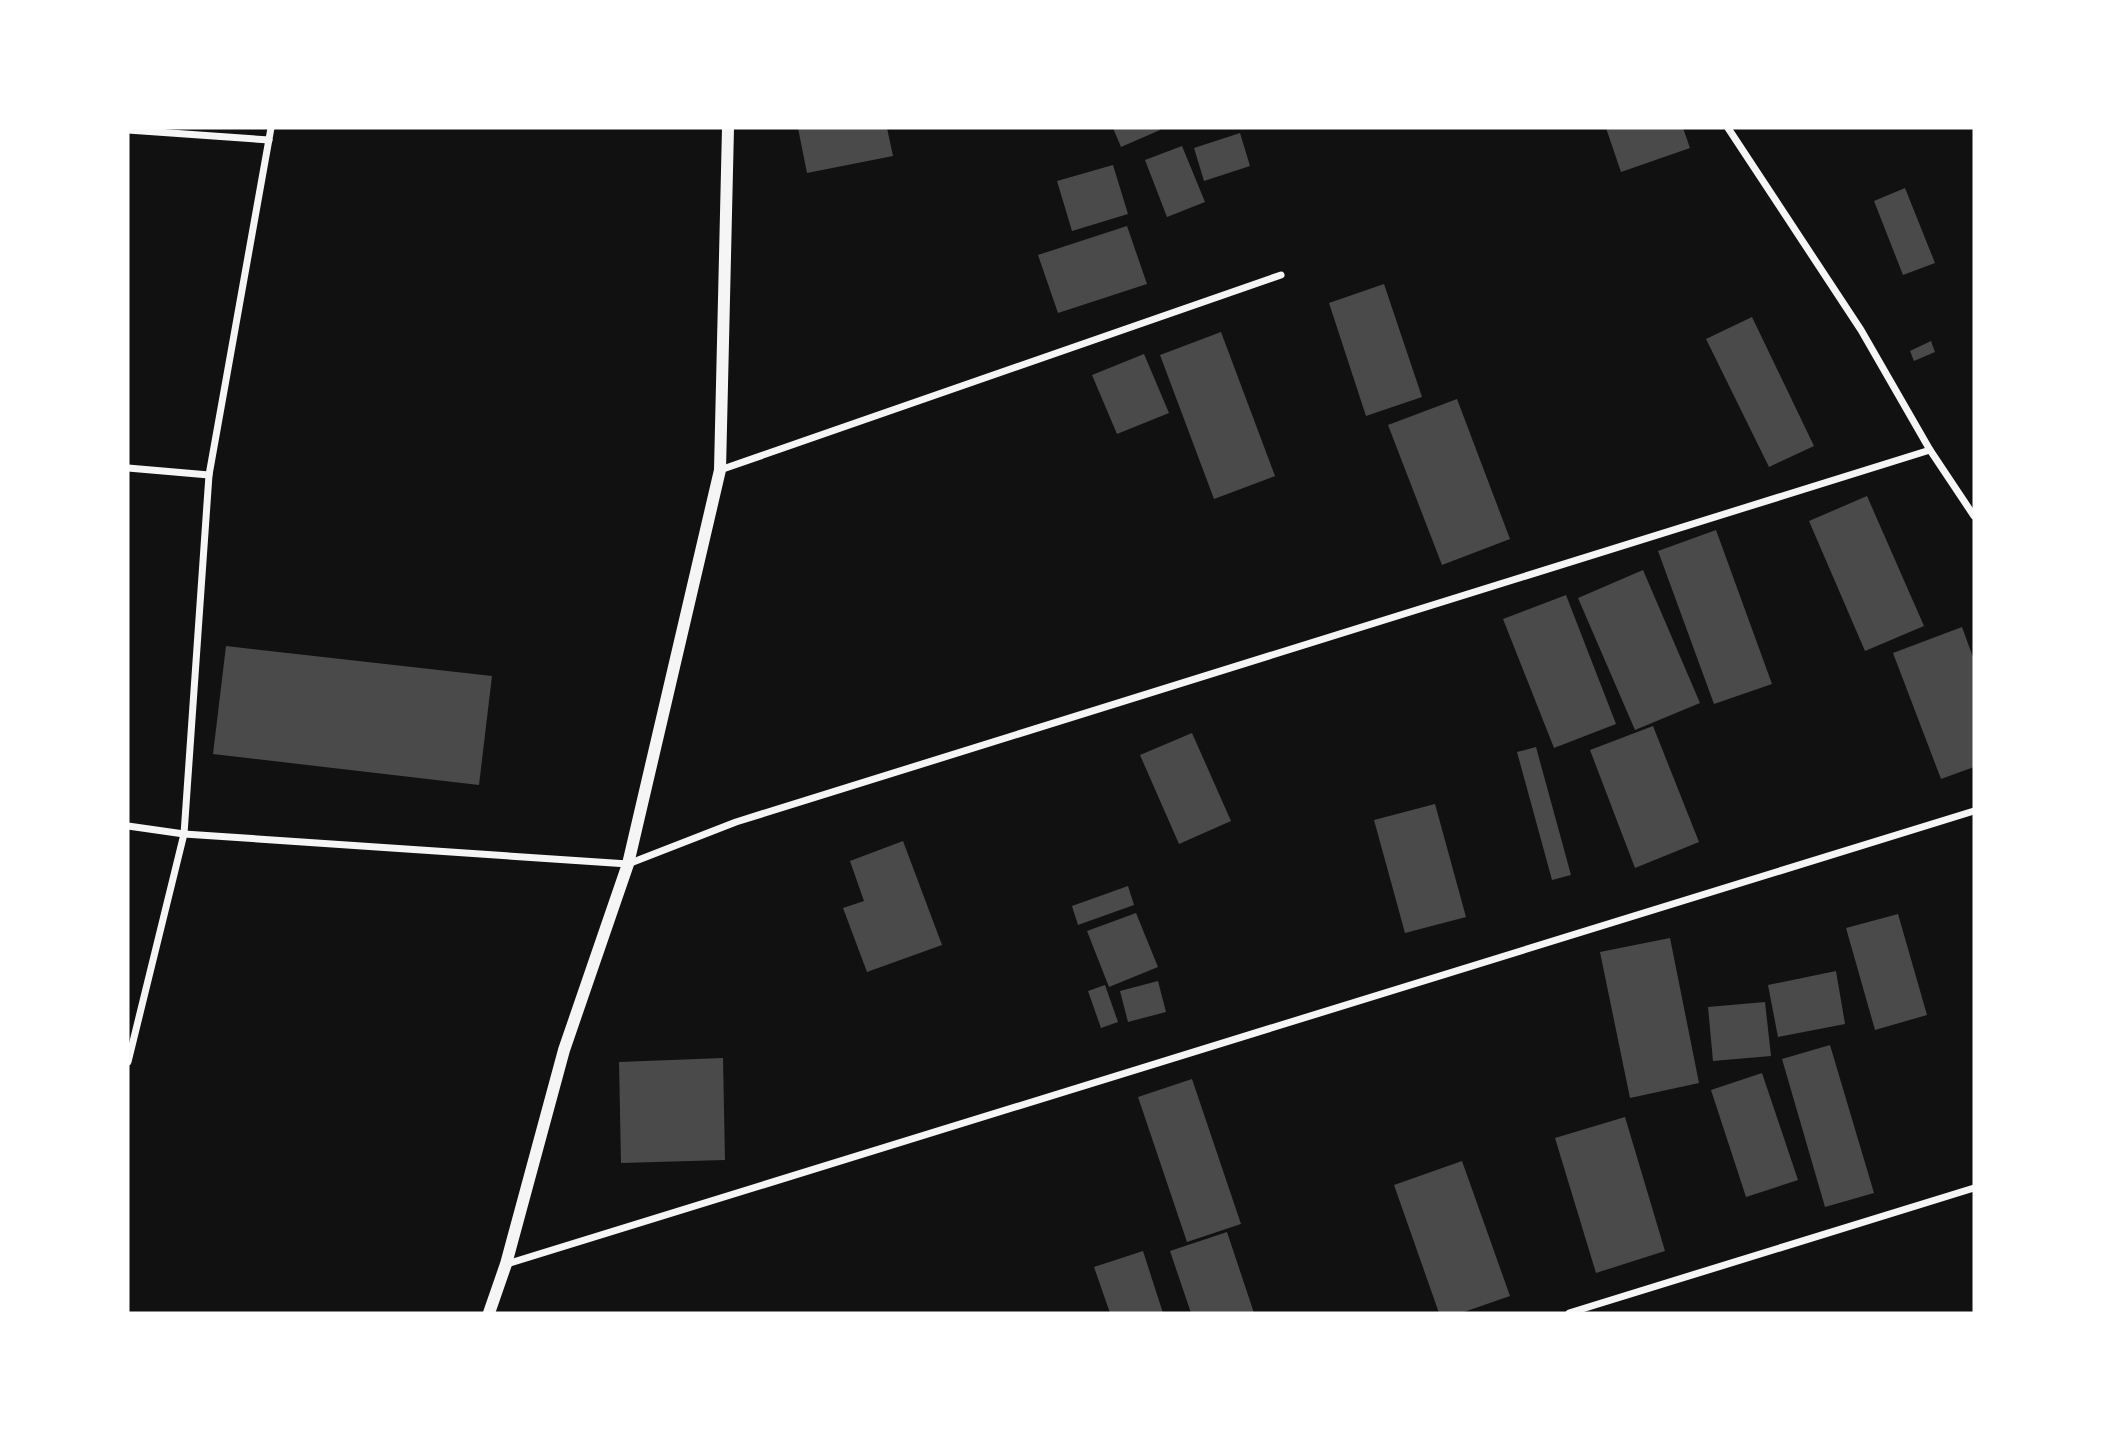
<svg xmlns="http://www.w3.org/2000/svg" width="2102" height="1441" font-family="'Space Grotesk',sans-serif">
	<style>
		.building { fill: #4a4a4a }
		.lines { fill: none; stroke-linecap: round; stroke-linejoin: round }
		.minor { stroke: #f5f5f5; stroke-width: 7 }
		.tertiary { stroke: #f5f5f5; stroke-width: 12 }
	</style>
	<rect width="100%" height="100%" fill="#111"/>
	<g class="building">
		<polygon points="798,128 887,128 893,156 807,173"/>
		<polygon points="1113,128 1159,128 1160,130 1121,147"/>
		<polygon points="1606,128 1683,128 1690,148 1621,172"/>
		<polygon points="1240,133 1250,166 1204,181 1194,148"/>
		<polygon points="1182,146 1205,202 1167,217 1145,160"/>
		<polygon points="1113,165 1128,214 1072,231 1057,181"/>
		<polygon points="1905,188 1935,263 1903,275 1874,201"/>
		<polygon points="1127,226 1147,284 1058,313 1038,255"/>
		<polygon points="1384,284 1422,397 1366,416 1329,303"/>
		<polygon points="1752,317 1814,446 1769,467 1706,339"/>
		<polygon points="1221,332 1275,476 1214,499 1160,355"/>
		<polygon points="1931,341 1935,352 1914,361 1910,351"/>
		<polygon points="1144,354 1169,413 1117,434 1092,375"/>
		<polygon points="1457,399 1510,539 1442,565 1388,425"/>
		<polygon points="1867,496 1924,626 1865,651 1809,521"/>
		<polygon points="1716,530 1772,684 1714,704 1658,551"/>
		<polygon points="1643,570 1700,703 1635,730 1578,598"/>
		<polygon points="1566,595 1616,724 1554,748 1503,619"/>
		<polygon points="1962,627 1974,660 1974,767 1941,779 1893,653"/>
		<polygon points="226,646 492,676 479,785 213,754"/>
		<polygon points="1653,726 1699,842 1635,868 1590,750"/>
		<polygon points="1192,733 1231,821 1179,844 1140,755"/>
		<polygon points="1536,747 1571,875 1552,880 1517,752"/>
		<polygon points="1435,804 1466,917 1405,933 1374,820"/>
		<polygon points="903,841 942,945 867,972 843,908 864,901 850,861"/>
		<polygon points="1128,886 1134,905 1078,925 1072,906"/>
		<polygon points="1136,913 1158,967 1109,987 1087,931"/>
		<polygon points="1898,914 1927,1015 1875,1030 1846,928"/>
		<polygon points="1670,938 1699,1083 1630,1098 1600,952"/>
		<polygon points="1836,971 1845,1024 1778,1037 1768,985"/>
		<polygon points="1158,981 1166,1012 1128,1022 1120,991"/>
		<polygon points="1105,985 1118,1022 1101,1028 1088,991"/>
		<polygon points="1765,1002 1771,1056 1713,1061 1708,1007"/>
		<polygon points="1830,1045 1874,1193 1825,1207 1782,1059"/>
		<polygon points="723,1058 725,1160 621,1163 619,1062"/>
		<polygon points="1762,1073 1798,1180 1746,1197 1711,1090"/>
		<polygon points="1192,1079 1241,1224 1187,1242 1138,1097"/>
		<polygon points="1625,1117 1665,1251 1596,1273 1555,1138"/>
		<polygon points="1462,1161 1510,1296 1461,1313 1439,1313 1394,1185"/>
		<polygon points="1227,1232 1254,1313 1191,1313 1170,1251"/>
		<polygon points="1143,1251 1163,1313 1110,1313 1094,1267"/>
	</g>
	<g class="lines">
		<g class="minor">
			<polyline points="1728,128 1861,330 1930,450 1974,516"/>
			<polyline points="128,130 269,140"/>
			<polyline points="128,468 209,475"/>
			<polyline points="720,470 1281,275"/>
			<polyline points="128,826 184,834 628,864 736,822 1930,450"/>
			<polyline points="128,1062 184,834 209,475 271,128"/>
			<polyline points="507,1264 1974,811"/>
			<polyline points="1569,1313 1974,1188"/>
		</g>
		<polyline class="tertiary" points="489,1313 506,1264 564,1050 628,864 720,470 728,128"/>
	</g>
	<rect width="2102" height="1441" fill="none" stroke="#ffffff" stroke-width="259"/>
</svg>
